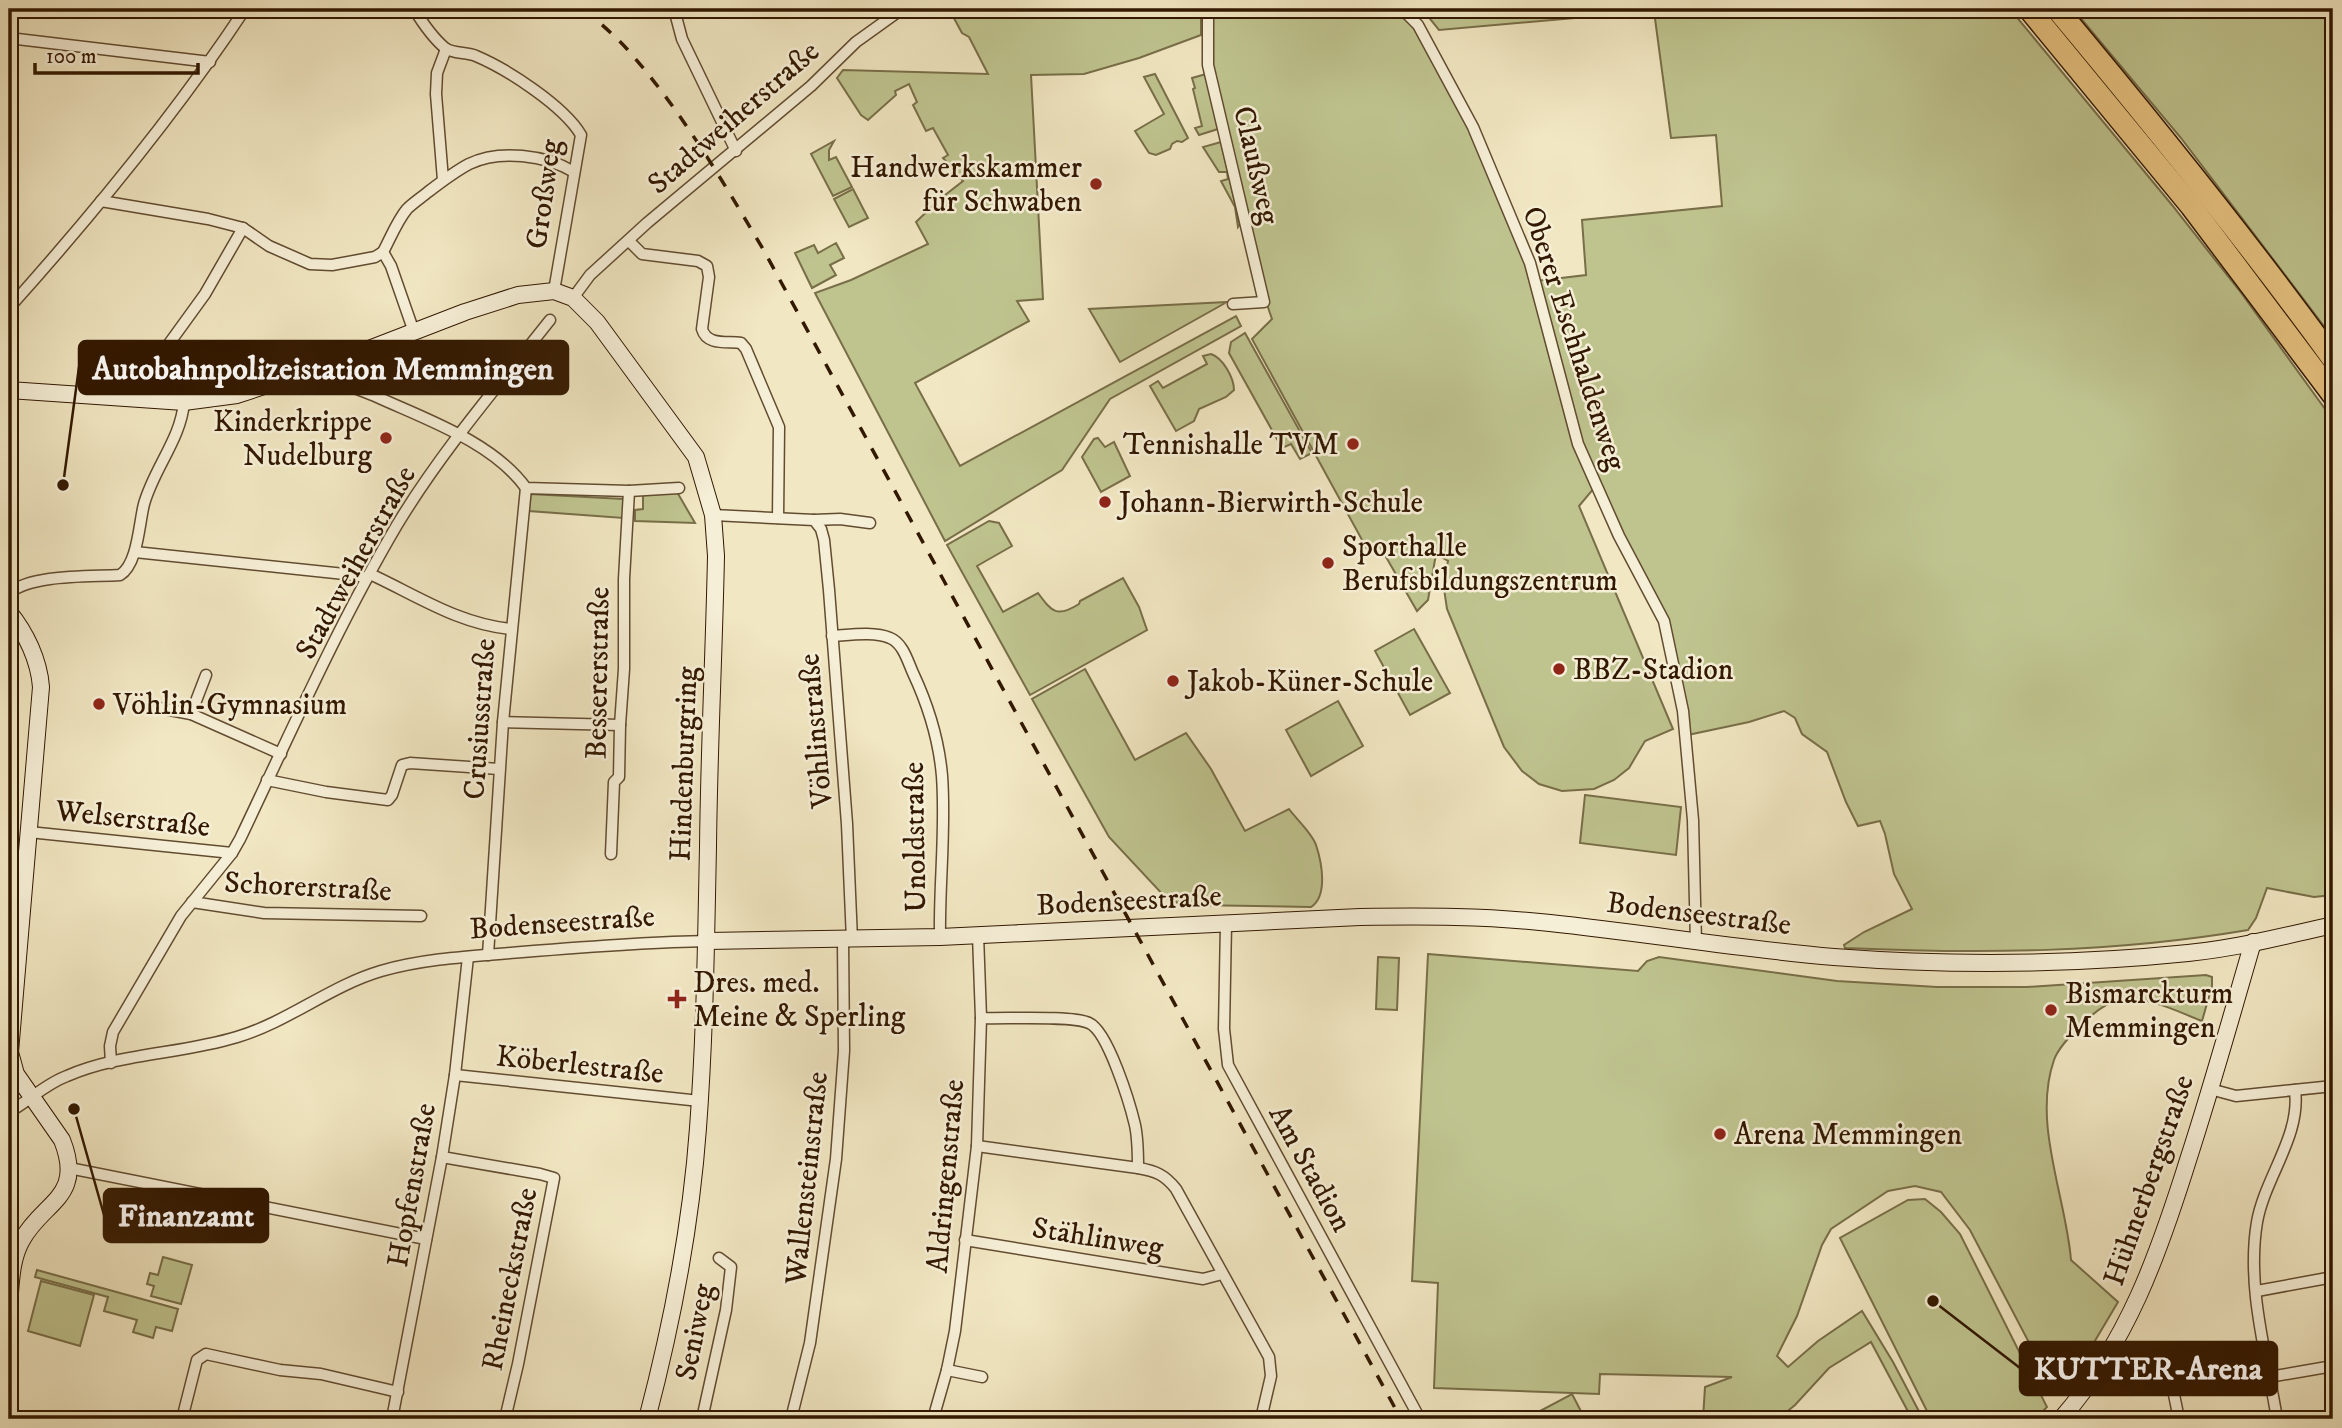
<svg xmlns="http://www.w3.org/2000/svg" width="2342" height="1428" font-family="'IM FELL DW Pica',serif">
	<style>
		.green { fill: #bfc48f; stroke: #786e48; stroke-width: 2 }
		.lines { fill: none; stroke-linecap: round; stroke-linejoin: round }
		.street-casing { stroke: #624c30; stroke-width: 13 }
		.secondary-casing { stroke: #321800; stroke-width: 18 }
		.highway-casing { stroke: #321800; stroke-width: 24 }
		.street { stroke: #f6efd7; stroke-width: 10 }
		.secondary { stroke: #f6efd7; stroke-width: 16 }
		.highway { stroke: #e8c481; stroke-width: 21 }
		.rail { stroke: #321800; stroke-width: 3.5; stroke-dasharray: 12 12; stroke-linecap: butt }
		.poi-dot { fill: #8f2418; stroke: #f6efd7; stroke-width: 2.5 }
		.labels { text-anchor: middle; stroke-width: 5; stroke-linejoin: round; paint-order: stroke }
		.street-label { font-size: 30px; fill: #321800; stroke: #f6efd7 }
		.poi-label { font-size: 30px; fill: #321800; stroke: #f6efd7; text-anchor: start }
		.leader { fill: none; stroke: #321800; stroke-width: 2.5 }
		.callout-dot { fill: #321800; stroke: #f6efd7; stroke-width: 2.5 }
		.callout { fill: #321800; stroke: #321800; stroke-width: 2.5 }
		.callout-label { font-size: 32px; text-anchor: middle; font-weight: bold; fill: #fff }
	</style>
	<rect width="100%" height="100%" fill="#f1e7c2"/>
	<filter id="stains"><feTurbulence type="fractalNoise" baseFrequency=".00286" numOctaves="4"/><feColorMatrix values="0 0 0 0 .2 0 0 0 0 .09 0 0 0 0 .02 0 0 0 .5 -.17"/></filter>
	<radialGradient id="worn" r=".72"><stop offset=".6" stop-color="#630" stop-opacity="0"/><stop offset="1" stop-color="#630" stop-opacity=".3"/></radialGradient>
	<g class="green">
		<polygon points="949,9 1201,9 1201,35 1139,58 1084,74 1031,75 1043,299 1017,301 1029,321 915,383 960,466 1236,316 1241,326 1110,399 1062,470 945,541 815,293 851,280 928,244 916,222 940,199 963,181 943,158 948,155 933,128 926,131 913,105 917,102 909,84 895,91 896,95 868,120 861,115 837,78 843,70 988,74 969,37 962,33"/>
		<path d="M1208,9H1402L1418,25L1473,127L1536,281L1586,275L1582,220L1722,206L1716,135L1671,138L1654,11L1439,30L1422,9H2010L2172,205L2242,294L2333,420V895L2314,897L2267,888L2256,918L2248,930C2113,953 1981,954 1845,948L1844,945L1864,932L1912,909L1894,874L1885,834L1880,821L1858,826L1846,802L1827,752L1802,734L1795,718L1784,711L1749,722L1683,736L1661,621L1594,488L1579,506L1673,729L1645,741L1629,768L1614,780L1594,789L1562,791L1539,784L1522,771L1504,747L1447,609L1443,582L1448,561L1436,554L1428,600L1417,611L1378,543L1367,549L1252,339L1272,319L1263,293L1208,65Z"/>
		<polygon points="2073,9 2333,9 2333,338 2181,138"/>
		<polygon points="1155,74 1188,138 1182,142 1177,141 1172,144 1170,149 1156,155 1149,153 1135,131 1164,114 1144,77"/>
		<polygon points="1206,74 1218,129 1199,135 1195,128 1202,126 1193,89 1195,88 1192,78"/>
		<polygon points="834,141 829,150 829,160 836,157 852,187 833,196 811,154"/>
		<polygon points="1221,142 1240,224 1238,227 1235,207 1221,181 1228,179 1227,172 1219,172 1203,147"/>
		<polygon points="853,189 868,218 849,227 834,199"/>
		<polygon points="836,243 844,258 830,265 836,275 812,288 795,253 814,245 818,253"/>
		<polygon points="1227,302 1120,362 1089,309"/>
		<polygon points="1245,333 1312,453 1300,459 1291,444 1282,448 1229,353 1231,342"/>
		<path d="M1211,354C1223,358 1234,378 1234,390L1226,397L1199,409L1194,421L1176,431L1150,386L1158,381L1163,388L1207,364L1203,356Z"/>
		<polygon points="1098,438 1105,447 1114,442 1130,476 1101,492 1082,457 1094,439"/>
		<polygon points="677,492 695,523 635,521 635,510 643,509 643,494"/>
		<polygon points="530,494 623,499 623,518 529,511"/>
		<path d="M989,521L999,523L1012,546L977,566L1003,612L1038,593C1052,612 1057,618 1079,604L1080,601L1123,578L1139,607L1147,630L1030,695L947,545Z"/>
		<polygon points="1414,629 1450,693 1410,715 1375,651"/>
		<path d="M1085,669L1135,760L1186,733L1211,769L1245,831L1289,809C1297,820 1312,833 1316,845C1322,863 1328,896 1311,907L1190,905L1180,904L1165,897L1109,837L1032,699Z"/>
		<polygon points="1338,701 1363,746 1311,776 1286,730"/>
		<polygon points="1585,795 1681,807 1676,855 1580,843"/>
		<path d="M1428,954L1638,971L1647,961L1659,957L1837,981L1937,987H2027L2206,975L2212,977V986L2202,1021C2178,1012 2147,995 2120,1000C2106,1002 2090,1016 2080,1026C2071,1035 2058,1048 2054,1060C2032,1123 2066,1197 2071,1260L2118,1302L2083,1361L2056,1394L1970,1230L1941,1192L1915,1186L1888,1191L1831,1229L1822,1245L1797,1316L1777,1356L1788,1367L1818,1341L1862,1311L1893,1362L1923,1419H1912L1871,1342L1829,1368L1795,1405L1778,1419H1703L1705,1387L1732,1377L1600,1374L1599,1394L1434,1388L1438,1283L1412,1281Z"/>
		<polygon points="1378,957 1399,958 1397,1010 1376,1009"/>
		<polygon points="1925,1199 1941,1212 1960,1234 2047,1407 2035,1419 1931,1419 1840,1238 1908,1200"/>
		<polygon points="163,1257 192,1265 181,1304 151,1296 154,1286 147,1284 150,1273 158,1275"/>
		<polygon points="37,1270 178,1309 172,1331 156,1327 153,1338 133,1332 137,1320 104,1311 108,1297 35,1277"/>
		<polygon points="41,1281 94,1295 80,1346 28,1331"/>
		<polygon points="1572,1394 1585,1419 1525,1419"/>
	</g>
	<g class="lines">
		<g class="street-casing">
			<g id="street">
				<path d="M414,9C422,22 433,38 445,48C453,54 467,52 476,56C507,69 564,106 581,135L554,291"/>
				<polyline points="674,9 682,39 736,151"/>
				<polyline points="1208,9 1208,65 1264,302 1233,304"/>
				<polyline points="1402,9 1418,25 1473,127 1530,263 1578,444 1619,536 1664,621 1683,711 1693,820 1696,943"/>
				<polyline points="9,38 210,62"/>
				<polyline points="443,180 436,94 437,73 446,49"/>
				<polyline points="101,201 208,219 243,228 269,246 310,264 332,265 375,257 383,252"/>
				<path d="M629,241L642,254L698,261L707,266L709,277L702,329C707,346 727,341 741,343L746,349L779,427L778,518"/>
				<path d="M383,252C390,239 397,221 407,209C413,203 422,197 428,192C441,182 454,172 469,164C499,149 546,155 574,172"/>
				<polyline points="383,252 391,266 414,332"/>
				<polyline points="573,298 590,275 647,223 811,86 856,42 902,9"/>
				<path d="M9,308C94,213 175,115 245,9"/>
				<path d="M325,366C336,383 358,389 375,396C425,419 493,442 526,488L629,491L679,488"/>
				<polyline points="138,398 142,381 205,294 243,228"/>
				<polyline points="713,515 814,520 821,529 824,540 829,590 847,824 852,940"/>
				<polyline points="814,520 840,519 870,523"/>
				<polyline points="135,552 354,575 367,578"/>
				<path d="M370,574C416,595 458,624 511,629"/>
				<path d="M9,593C33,574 89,577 120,575C138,564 139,523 144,504C154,468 181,439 184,402"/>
				<path d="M832,636C849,635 874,631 890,638C903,643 908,662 913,673C928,705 939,741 942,776C946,830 939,884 940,937"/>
				<polyline points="159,708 191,714 281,754"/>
				<polyline points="191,714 206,675"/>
				<polyline points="503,722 620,725"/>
				<polyline points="267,780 326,792 388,800 392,795 402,765 410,763 499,769"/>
				<polyline points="29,832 232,853"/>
				<polyline points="611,854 614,782 619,777 620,725 624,669 624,579 629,491"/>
				<polyline points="192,902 264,913 421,916"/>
				<polyline points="1226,924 1224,1029 1228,1065 1420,1419"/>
				<polyline points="488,955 503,722 526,488"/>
				<path d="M981,1018C1003,1019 1072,1015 1089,1023C1108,1031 1130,1104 1135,1125C1138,1139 1138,1153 1138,1168"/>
				<path d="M111,1063L110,1046L113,1032L181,916L232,853L240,839C290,734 338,625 397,525C441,452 497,387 550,320"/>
				<polyline points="455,1075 700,1101"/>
				<polyline points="2210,1089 2236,1096 2333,1086"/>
				<path d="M9,1112C29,1101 45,1084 67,1076C120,1053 182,1054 237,1037C288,1022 330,986 381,971C426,958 476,956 522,952C584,947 646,942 707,941"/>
				<path d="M977,1146L1138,1168C1156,1171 1165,1175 1176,1189L1269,1357L1271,1376L1261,1419"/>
				<polyline points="442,1157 540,1174 554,1178 518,1364 505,1419"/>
				<polyline points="69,1168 426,1239"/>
				<polyline points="965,1240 1203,1279 1222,1274"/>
				<polyline points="2257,1291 2333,1277"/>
				<polyline points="947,1370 982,1377"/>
				<polyline points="2269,1377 2333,1366"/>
				<polyline points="182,1419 197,1360 206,1354 280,1370 321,1374 398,1392"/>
				<polyline points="392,1419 442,1157 455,1075 468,957"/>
				<polyline points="702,1419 726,1310 731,1267 719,1258"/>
				<polyline points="791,1419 810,1343 836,1159 844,1051 843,940"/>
				<polyline points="933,1419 947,1370 955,1331 977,1146 981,1018 978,935"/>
				<polyline points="2179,1419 2171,1380 2175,1370 2182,1367 2263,1353"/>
				<path d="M2277,1419C2267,1356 2246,1287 2257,1222C2265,1177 2301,1136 2295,1090"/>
			</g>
		</g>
		<g class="secondary-casing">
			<g id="secondary">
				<path d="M9,390L184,402L237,395L325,366L465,312L518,295L554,291L573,298L597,322L696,457L713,515L716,556C714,653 709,750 708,847C706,941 705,1034 698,1128C691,1226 672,1324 647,1419"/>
				<path d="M9,612C26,633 39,660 41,687L10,1052L16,1074L62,1140C85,1198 43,1201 22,1240C11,1259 11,1283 9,1305"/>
				<path d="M707,941L940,937L1360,917C1424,916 1487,916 1550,923C1645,933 1739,949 1834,957C1952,966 2070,965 2188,953C2237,948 2285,936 2333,925"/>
				<path d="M2061,1419C2128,1342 2159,1253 2189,1157C2212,1086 2232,1014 2253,942"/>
			</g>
		</g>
		<g class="highway-casing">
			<g id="highway">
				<polyline points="2029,9 2191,206 2333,395"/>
				<path d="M2057,9C2152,123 2246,239 2333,359"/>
			</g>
		</g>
		<use href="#street" class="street"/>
		<use href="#secondary" class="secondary"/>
		<use href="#highway" class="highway"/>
		<path class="rail" d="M584,9C599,22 614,35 627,49C681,110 722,180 763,249L1401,1419"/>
	</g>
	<g class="poi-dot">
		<circle cx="1096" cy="184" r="7"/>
		<circle cx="386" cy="438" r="7"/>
		<circle cx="1353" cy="444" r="7"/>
		<circle cx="1105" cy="502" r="7"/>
		<circle cx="1328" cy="563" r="7"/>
		<circle cx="1559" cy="669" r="7"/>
		<circle cx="1173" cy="681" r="7"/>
		<circle cx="99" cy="704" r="7"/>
		<path d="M673.5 988.5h7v7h7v7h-7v7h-7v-7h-7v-7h7z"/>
		<circle cx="2051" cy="1010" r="7"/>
		<circle cx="1720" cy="1134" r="7"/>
	</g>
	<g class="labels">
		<g class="street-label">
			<text transform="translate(733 117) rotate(-41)" y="10">Stadtweiherstraße</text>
			<text transform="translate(1257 165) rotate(77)" y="10">Claußweg</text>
			<text transform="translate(543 194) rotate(-82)" y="10">Großweg</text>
			<text transform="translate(1575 338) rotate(72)" y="10">Oberer Eschhaldenweg</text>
			<text transform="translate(355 562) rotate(-61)" y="10">Stadtweiherstraße</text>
			<text transform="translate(597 673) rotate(-89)" y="10">Bessererstraße</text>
			<text transform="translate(479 719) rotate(-86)" y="10">Crusiusstraße</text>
			<text transform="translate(815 731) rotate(-95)" y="10">Vöhlinstraße</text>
			<text transform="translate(683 764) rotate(-88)" y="10">Hindenburgring</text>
			<text transform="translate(133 818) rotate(6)" y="10">Welserstraße</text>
			<text transform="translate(914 837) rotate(-91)" y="10">Unoldstraße</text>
			<text transform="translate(308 886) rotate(3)" y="10">Schorerstraße</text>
			<text transform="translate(1129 900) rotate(-3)" y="10">Bodenseestraße</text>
			<text transform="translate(1699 913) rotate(7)" y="10">Bodenseestraße</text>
			<text transform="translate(562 922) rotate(-4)" y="10">Bodenseestraße</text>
			<text transform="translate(580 1064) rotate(6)" y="10">Köberlestraße</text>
			<text transform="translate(1311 1168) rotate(61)" y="10">Am Stadion</text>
			<text transform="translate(945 1176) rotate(-85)" y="10">Aldringenstraße</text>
			<text transform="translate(806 1178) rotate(-84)" y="10">Wallensteinstraße</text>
			<text transform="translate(2148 1180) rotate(-71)" y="10">Hühnerbergstraße</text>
			<text transform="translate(411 1185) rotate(-80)" y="10">Hopfenstraße</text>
			<text transform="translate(1098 1237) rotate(9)" y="10">Stählinweg</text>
			<text transform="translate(509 1279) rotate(-79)" y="10">Rheineckstraße</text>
			<text transform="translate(694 1332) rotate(-79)" y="10">Seniweg</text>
		</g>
		<g class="poi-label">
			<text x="1082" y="177" text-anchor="end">Handwerkskammer<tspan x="1082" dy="34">für Schwaben</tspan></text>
			<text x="372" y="431" text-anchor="end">Kinderkrippe<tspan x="372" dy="34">Nudelburg</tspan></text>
			<text x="1339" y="454" text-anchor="end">Tennishalle TVM</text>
			<text x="1119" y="512">Johann-Bierwirth-Schule</text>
			<text x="1342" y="556">Sporthalle<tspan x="1342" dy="34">Berufsbildungszentrum</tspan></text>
			<text x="1573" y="679">BBZ-Stadion</text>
			<text x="1187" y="691">Jakob-Küner-Schule</text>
			<text x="113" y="714">Vöhlin-Gymnasium</text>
			<text x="693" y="992">Dres. med.<tspan x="693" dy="34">Meine &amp; Sperling</tspan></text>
			<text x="2065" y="1003">Bismarckturm<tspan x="2065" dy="34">Memmingen</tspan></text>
			<text x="1734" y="1144">Arena Memmingen</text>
		</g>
	</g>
	<path class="leader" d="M63 485L79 367M74 1109L104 1215M1933 1301L2020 1368"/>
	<g class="callout-dot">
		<circle cx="63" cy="485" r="7"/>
		<circle cx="74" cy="1109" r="7"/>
		<circle cx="1933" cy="1301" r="7"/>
	</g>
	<g class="callout">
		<rect x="79" y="341" width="489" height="53" rx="7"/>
		<rect x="104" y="1189" width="164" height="53" rx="7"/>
		<rect x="2020" y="1342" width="257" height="53" rx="7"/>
	</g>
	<g class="callout-label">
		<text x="323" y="379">Autobahnpolizeistation Memmingen</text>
		<text x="186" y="1226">Finanzamt</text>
		<text x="2148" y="1379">KUTTER-Arena</text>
	</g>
	<rect width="2342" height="1428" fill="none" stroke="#f1e7c2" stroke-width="35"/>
	<rect x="10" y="10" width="2321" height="1407" fill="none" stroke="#321800" stroke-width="3.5"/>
	<rect x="18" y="18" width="2307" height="1393" fill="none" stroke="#321800" stroke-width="2"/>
	<path d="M35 63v10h163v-10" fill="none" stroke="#321800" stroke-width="3.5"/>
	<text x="46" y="63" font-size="21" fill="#321800" stroke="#f6efd7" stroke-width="5" paint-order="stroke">100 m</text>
	<rect width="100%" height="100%" filter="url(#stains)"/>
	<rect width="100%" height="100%" fill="url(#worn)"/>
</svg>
